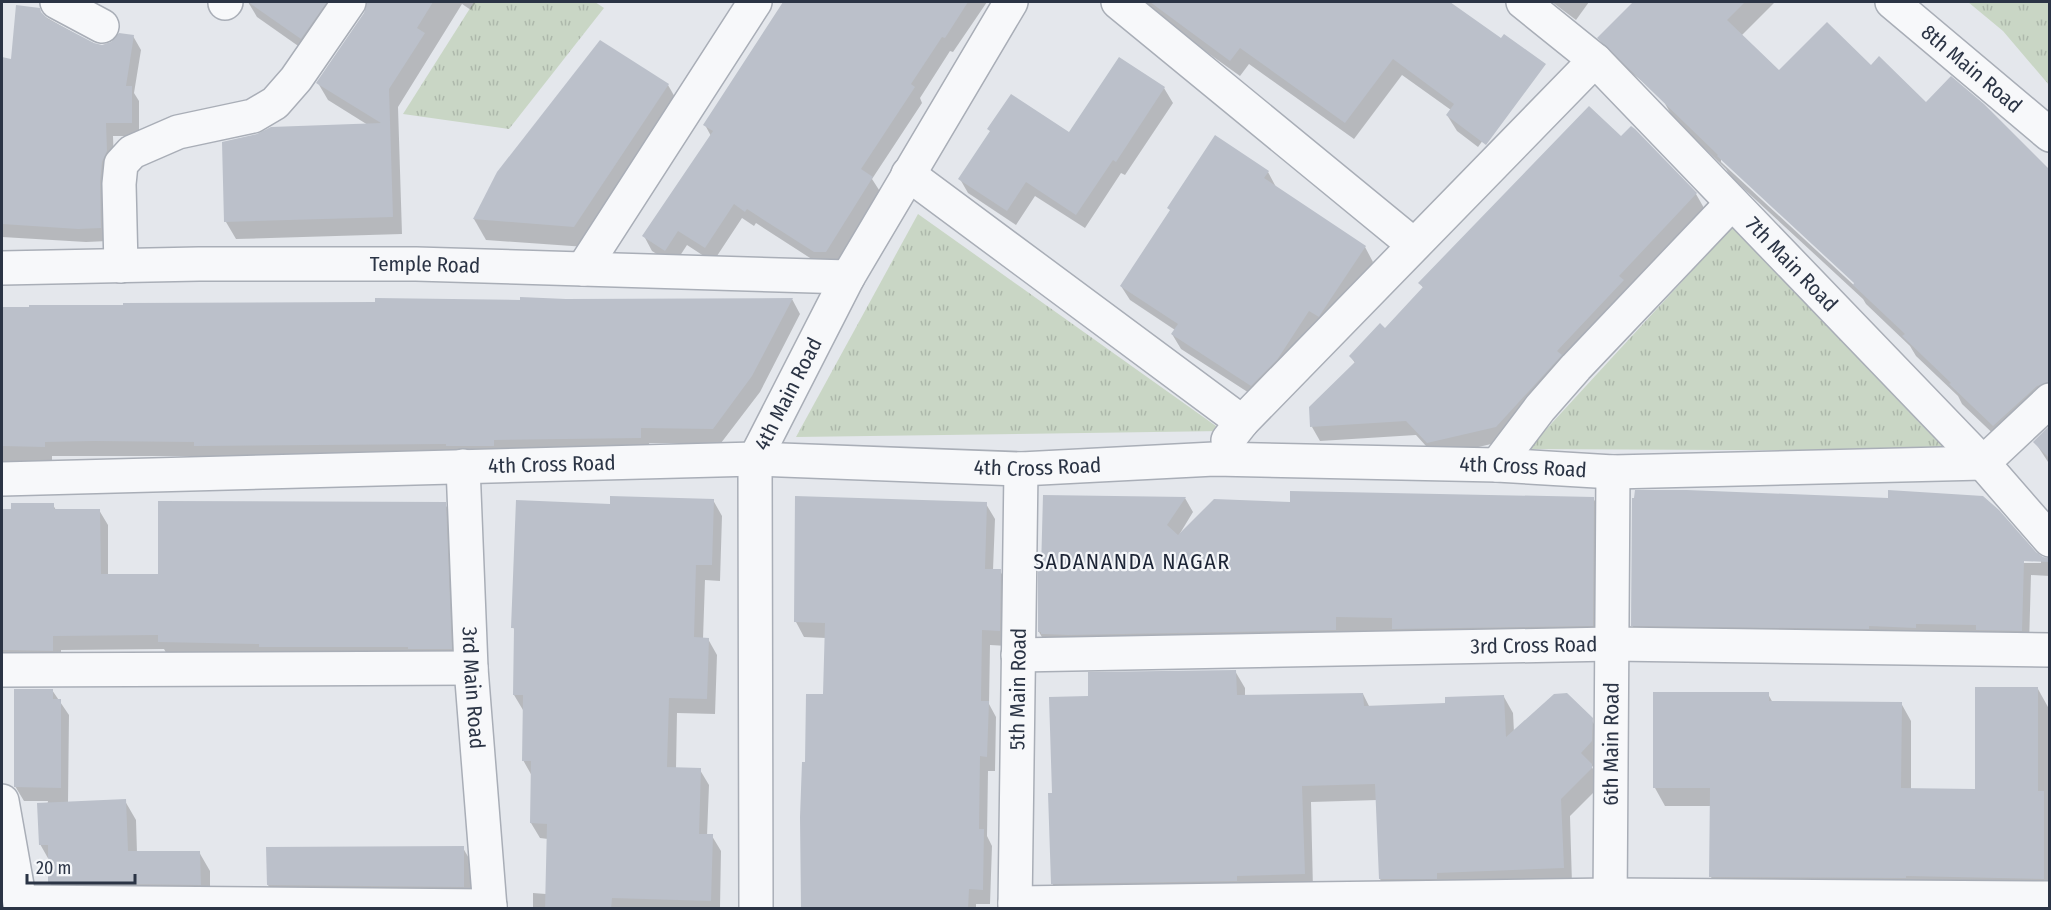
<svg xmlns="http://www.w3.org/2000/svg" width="2051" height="910" font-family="'Fira Sans Condensed',sans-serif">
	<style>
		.grass { fill: url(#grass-tufts) }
		.shadow { fill: #0003; fill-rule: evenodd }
		.building { fill: #bbc0ca }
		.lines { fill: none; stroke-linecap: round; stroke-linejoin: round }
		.minor-casing { stroke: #a9aeb7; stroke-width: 36 }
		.tertiary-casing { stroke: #a9aeb7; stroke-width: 36 }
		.minor { stroke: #f7f8fa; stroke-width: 33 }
		.tertiary { stroke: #f7f8fa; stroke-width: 33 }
		.labels { text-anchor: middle; stroke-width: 4.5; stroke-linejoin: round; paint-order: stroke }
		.street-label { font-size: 21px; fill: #2b3445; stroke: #f4f6f9 }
		.neighbourhood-label { font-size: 22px; letter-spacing: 1.5px; fill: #1d2536; stroke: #f4f6f9 }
	</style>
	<defs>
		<pattern id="grass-tufts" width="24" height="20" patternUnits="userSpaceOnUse" patternTransform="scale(1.5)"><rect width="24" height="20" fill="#c9d6c5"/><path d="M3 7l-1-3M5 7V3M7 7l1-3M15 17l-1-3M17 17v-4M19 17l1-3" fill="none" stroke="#adb8ab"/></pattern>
	</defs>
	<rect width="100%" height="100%" fill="#e4e7ec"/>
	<g class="grass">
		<polygon points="474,2 595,2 604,8 509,129 403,114"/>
		<polygon points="1968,2 2049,2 2049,85 2003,31"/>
		<polygon points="918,214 1223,431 796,437"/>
		<polygon points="1734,225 1951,451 1528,449"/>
	</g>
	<g class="shadow">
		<polygon points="248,2 353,2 311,55 257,17"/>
		<polygon points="365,2 476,2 471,10 462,4 398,107 402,234 236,239 226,222 223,143 368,125 328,100 318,83 366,13 369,3"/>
		<polygon points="784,2 987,2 953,52 950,51 920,98 922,103 872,179 881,193 834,267 824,267 756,223 754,226 742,218 713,262 687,245 674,265 652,251 644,236 711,136 705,125"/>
		<polygon points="1137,2 1447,2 1501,40 1531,75 1478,147 1457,131 1447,115 1451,110 1402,75 1354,139 1249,64 1240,76"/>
		<polygon points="1552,2 1589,2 1576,20"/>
		<path d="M1635,2H1775L1741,36L1779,72L1871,67L1926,104L1983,105L2050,172V405L2005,445L1962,404L1958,396L1916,356L1910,346L1866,304L1863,299L1730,176L1726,169L1673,118L1662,98L1663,97L1611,57L1600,37ZM1721,158L1860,287L1858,289L1721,162Z"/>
		<polygon points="42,15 93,44 102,46 133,36 141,50 134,93 139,101 139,136 113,136 114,165 108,241 86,242 2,237 2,59 13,60"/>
		<polygon points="1119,59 1164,88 1173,103 1125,175 1121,173 1085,228 1035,196 1016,225 968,193 960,179 991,133 989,129 1069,134"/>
		<polygon points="668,85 680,106 586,247 486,240 474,219 498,173"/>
		<polygon points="1621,139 1696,194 1704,208 1504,441 1436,457 1416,435 1320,441 1312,427 1355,363 1351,357 1385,330 1424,289 1420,283"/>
		<polygon points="1268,172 1276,187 1365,247 1373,262 1328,330 1260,400 1181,349 1172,334 1175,330 1130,300 1121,286 1171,212 1169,208"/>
		<polygon points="792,299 800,314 760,392 721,443 649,443 649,453 204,461 201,456 52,456 52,461 4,461 4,465 2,465 2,309"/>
		<polygon points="2050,428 2050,465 2035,442"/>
		<polygon points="797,497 986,504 995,519 993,570 1000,571 1009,586 1008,646 990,645 989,704 996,717 995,771 988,771 987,836 992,846 990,904 976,904 976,908 803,908 806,763 825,696 826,638 804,637 796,622"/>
		<polygon points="1185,498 1193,512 1179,535 1291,503 1593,498 1602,513 1601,640 1344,631 1343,644 1047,646 1039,632"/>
		<polygon points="713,500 722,516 720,581 705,580 703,639 708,639 717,655 715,714 677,713 676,769 700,770 709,785 707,836 712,836 721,851 720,908 533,908 533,893 546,894 548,839 540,838 531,823 532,776 523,760 523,710 514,695 516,633 513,627 612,506"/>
		<polygon points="445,504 453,518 459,663 168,656 164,649 61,650 61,665 2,662 2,511 53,505 56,510 99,510 108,525 108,576 159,576"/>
		<path d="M2035,553L2043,559L2050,560V576L2031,575L2029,645L1641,640L1632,625ZM2016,560H2041V563H2016Z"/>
		<polygon points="1235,671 1245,688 1245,697 1363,694 1370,708 1447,705 1504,697 1513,713 1514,732 1591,719 1601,736 1601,758 1592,767 1601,785 1570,816 1572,884 1390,895 1380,879 1378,800 1311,802 1313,890 1062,900 1052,883 1053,794 1089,697"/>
		<polygon points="2038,689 2048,707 2050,896 1721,894 1711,877 1711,806 1665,806 1655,788 1768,694 1773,703 1901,703 1911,721 1911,790 1976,791"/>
		<polygon points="52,690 69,715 68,803 125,801 136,820 137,853 199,852 210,871 210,903 61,902 50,883 49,860 40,844 48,801 24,801 15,786"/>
		<polygon points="463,848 474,867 474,906 279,904 268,885"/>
	</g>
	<g class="building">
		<polygon points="248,2 327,2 301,39"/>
		<polygon points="367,2 433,2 417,28 425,33 389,89 393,217 224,222 222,142 257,134 271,127 381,123 316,83 364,13"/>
		<polygon points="783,2 968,2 945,38 942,37 911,84 915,87 861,169 873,177 826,252 814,252 747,209 745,212 734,204 705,248 678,231 665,251 642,236 713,131 703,125"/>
		<polygon points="1150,2 1450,2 1501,38 1504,34 1546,64 1486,145 1446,115 1454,104 1393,59 1345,123 1240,48 1230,61"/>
		<polygon points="1633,2 1745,2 1727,20 1779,70 1827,22 1871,65 1879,56 1926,102 1951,76 1984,104 2049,169 2049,382 2037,386 1993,426 1949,384 1951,383 1902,336 1905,334 1853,285 1854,283 1717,156 1718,155 1597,38"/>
		<polygon points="16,5 40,8 41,12 48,19 94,43 102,45 111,42 119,33 134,35 126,86 132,86 132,123 106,123 107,151 102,162 100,182 101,228 78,229 2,224 2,57 11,59"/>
		<polygon points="600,40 669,84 574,227 473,219 497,172"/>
		<polygon points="1119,57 1165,87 1116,162 1113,160 1076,215 1026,182 1007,211 958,179 990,131 987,129 1011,94 1069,132"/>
		<polygon points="1589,106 1621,136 1631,126 1635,129 1697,193 1619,276 1624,280 1557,351 1562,355 1496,427 1427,443 1406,421 1310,427 1309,407 1355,362 1349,356 1380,323 1385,328 1423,287 1418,283"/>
		<polygon points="1215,135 1269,171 1264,178 1366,246 1320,315 1319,317 1309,311 1277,360 1251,386 1171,334 1178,324 1120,286 1170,210 1167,208"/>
		<polygon points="520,297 566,299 793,298 752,376 713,429 641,428 641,438 494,440 494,446 446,446 446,444 194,446 194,442 94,441 45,442 45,447 2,446 2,307 29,307 29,305 123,305 123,303 375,302 375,298 520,300"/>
		<polygon points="2049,426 2049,458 2033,442"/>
		<polygon points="1635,490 1687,490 1888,498 1888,490 1983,496 1999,510 2036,552 2043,557 2049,558 2049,562 2024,561 2022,631 1976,630 1976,625 1916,624 1916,628 1869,626 1869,629 1631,626 1632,498 1634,498"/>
		<polygon points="1290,491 1594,497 1593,626 1392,629 1392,618 1336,617 1336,630 1068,635 1041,634 1041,632 1038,632 1038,570 1041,570 1043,495 1186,497 1167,525 1178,535 1214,499 1290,502"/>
		<polygon points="610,496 714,499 712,565 696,565 694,637 709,638 707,699 669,698 667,767 701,768 699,834 713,834 711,901 612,898 611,909 545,909 547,824 530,823 531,761 522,761 523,695 513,695 514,628 511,628 516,500 610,504"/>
		<polygon points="795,496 987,502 985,569 1001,569 1000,631 982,630 981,701 989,701 987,757 980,756 979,829 984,829 983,890 969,889 968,909 801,909 800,817 802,762 805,762 806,694 823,694 825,623 794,622"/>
		<polygon points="158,501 446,502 452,649 408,649 408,647 259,647 259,644 158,642 158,635 53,636 53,651 2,650 2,509 11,509 11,503 54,503 54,509 100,509 101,574 158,574"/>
		<polygon points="1236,670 1237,695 1363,693 1364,706 1445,703 1445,697 1504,695 1506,737 1554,694 1567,693 1593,718 1592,741 1581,753 1592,764 1592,768 1561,799 1564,868 1437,873 1437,879 1379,879 1375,784 1302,786 1305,874 1237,876 1237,881 1051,884 1048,793 1052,793 1049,697 1088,696 1088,672"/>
		<polygon points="1975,687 2038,687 2038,791 2044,791 2044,879 1906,876 1906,878 1709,877 1710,788 1653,788 1653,692 1769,692 1769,701 1902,702 1901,788 1975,789"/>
		<polygon points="14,689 53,689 53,699 61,699 61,788 14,787"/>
		<polygon points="126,799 128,851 200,851 201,885 48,883 48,845 39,845 37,803"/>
		<polygon points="464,846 464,887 267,885 266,847"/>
	</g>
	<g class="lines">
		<g class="minor-casing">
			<g id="minor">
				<polyline points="57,2 102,26"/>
				<polyline points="1118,2 1414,245"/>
				<path id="s1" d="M1523,2L1595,60L1983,463L2050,540"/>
				<polyline points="225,3 226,2"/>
				<polyline points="908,174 1242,422 1228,440"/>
				<polyline points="121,266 119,184 121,164 132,152 178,132 253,116 275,103 296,79 349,2"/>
				<path id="s2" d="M2,268L199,264H416L848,277"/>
				<polyline points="583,269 755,2"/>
				<polyline points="1242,422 1595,60"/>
				<polyline points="1497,465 1540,408 1576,367 1732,203"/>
				<path id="s3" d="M463,466L471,668L490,908"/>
				<path id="s4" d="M2,479L755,459L1021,469L1214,459L1497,465L1613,472L1983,463L2050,400"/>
				<path id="s5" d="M1018,655L1612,644L2050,650"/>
				<polyline points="2,670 471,668"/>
				<polyline points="2,801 21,908"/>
				<polyline points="20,902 490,906"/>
				<polyline points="1015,903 1610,895 2050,898"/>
				<path id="s6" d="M756,908L755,459L848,277L1011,2"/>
				<path id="s7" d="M1015,908L1021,469"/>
				<path id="s8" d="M1610,908L1613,472"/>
			</g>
		</g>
		<g class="tertiary-casing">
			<g id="tertiary">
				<path id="s9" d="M1892,2L2050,135"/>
			</g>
		</g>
		<use href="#minor" class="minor"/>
		<use href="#tertiary" class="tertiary"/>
	</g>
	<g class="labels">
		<g class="street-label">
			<text dy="7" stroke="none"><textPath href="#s9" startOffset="104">8th Main Road</textPath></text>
			<text dy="7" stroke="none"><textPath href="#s2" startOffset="423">Temple Road</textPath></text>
			<text dy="7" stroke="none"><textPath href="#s1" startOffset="376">7th Main Road</textPath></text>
			<text dy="7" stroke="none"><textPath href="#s6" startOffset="522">4th Main Road</textPath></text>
			<text dy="7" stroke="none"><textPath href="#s4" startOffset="550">4th Cross Road</textPath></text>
			<text dy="7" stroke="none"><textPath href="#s4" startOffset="1036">4th Cross Road</textPath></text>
			<text dy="7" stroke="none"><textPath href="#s4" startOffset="1522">4th Cross Road</textPath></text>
			<text dy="7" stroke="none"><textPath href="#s5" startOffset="516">3rd Cross Road</textPath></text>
			<text dy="7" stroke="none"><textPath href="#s3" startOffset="222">3rd Main Road</textPath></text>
			<text dy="7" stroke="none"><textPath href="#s7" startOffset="219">5th Main Road</textPath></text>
			<text dy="7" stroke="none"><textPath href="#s8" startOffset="164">6th Main Road</textPath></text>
		</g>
		<g class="neighbourhood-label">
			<text x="1132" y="569">SADANANDA NAGAR</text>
		</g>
	</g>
	<rect width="2051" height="910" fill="none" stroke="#2b3445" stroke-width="6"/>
	<path d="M27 874v9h108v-9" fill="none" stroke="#2b3445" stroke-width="3"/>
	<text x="36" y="874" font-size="18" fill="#2b3445" stroke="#f4f6f9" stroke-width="4.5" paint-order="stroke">20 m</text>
</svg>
